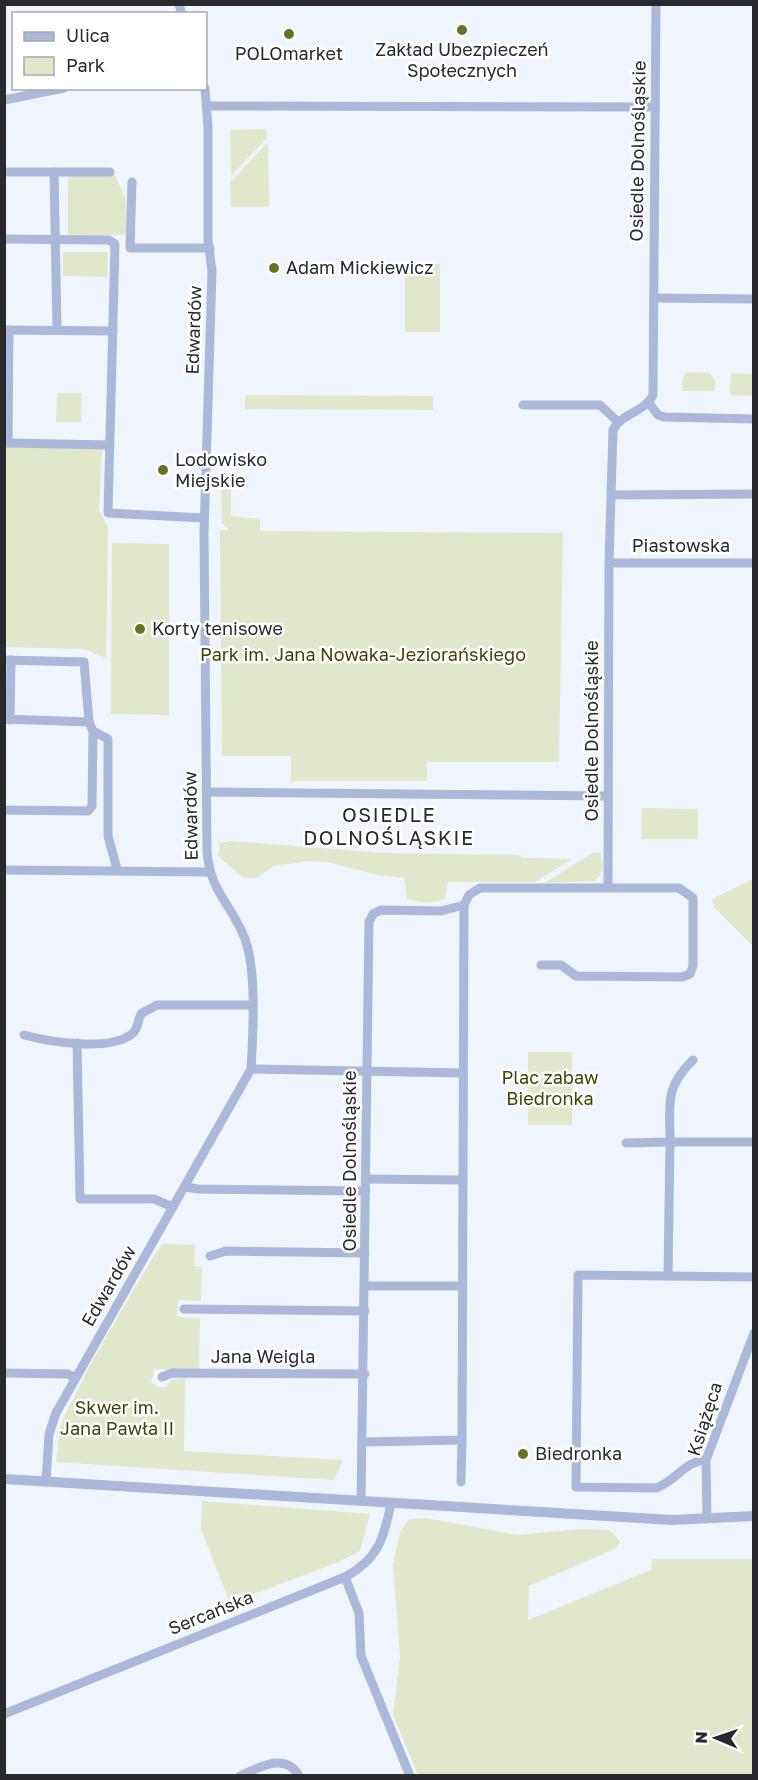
<svg xmlns="http://www.w3.org/2000/svg" width="758" height="1780" font-family="'Golos Text',sans-serif">
	<style>
		.green { fill: #e0e7ca }
		.lines { fill: none; stroke-linecap: round; stroke-linejoin: round }
		.minor { stroke: #aab8da; stroke-width: 9 }
		.tertiary { stroke: #aab8da; stroke-width: 10 }
		.poi-dot { fill: #67731e; stroke: #fff; stroke-width: 2 }
		.labels { text-anchor: middle; stroke-width: 5; stroke-linejoin: round; paint-order: stroke }
		.poi-label { font-size: 18px; fill: #27292c; stroke: #fff; text-anchor: start }
		.street-label { font-size: 18px; fill: #27292c; stroke: #fff }
		.park-label { font-size: 18px; fill: #3d4502; stroke: #fff }
		.neighbourhood-label { font-size: 20px; letter-spacing: 1.5px; fill: #27292c; stroke: #fff }
	</style>
	<rect width="100%" height="100%" fill="#f0f4fd"/>
	<g class="green">
		<polygon points="266,129 267,138 231,176 230,130"/>
		<polygon points="268,142 269,207 231,207 230,182"/>
		<polygon points="68,175 115,175 126,200 126,235 68,236"/>
		<polygon points="63,252 108,252 107,277 63,276"/>
		<rect x="405" y="264" width="35" height="68"/>
		<polygon points="687,372 710,373 715,381 715,391 682,391 683,377"/>
		<polygon points="731,373 753,374 753,396 730,395"/>
		<polygon points="57,393 82,393 81,422 56,422"/>
		<polygon points="245,395 433,396 433,410 245,409"/>
		<polygon points="5,447 102,449 99,509 108,527 106,658 83,649 5,647"/>
		<polygon points="231,475 231,516 260,519 260,531 563,533 559,762 427,762 427,781 291,781 291,756 222,756 220,530 229,530 222,523 221,477"/>
		<polygon points="112,543 169,544 169,715 111,714"/>
		<polygon points="642,808 698,809 698,839 641,839"/>
		<path d="M231,841L382,853L519,855L522,858L572,859L535,882H448L445,898C435,905 418,902 407,899L404,878L378,875L327,862L308,861L273,866L257,878L242,877L218,856L220,843Z"/>
		<path d="M593,853H600C605,865 604,873 594,881L544,883Z"/>
		<polygon points="753,879 753,946 714,907 712,899"/>
		<rect x="528" y="1052" width="44" height="73"/>
		<polygon points="163,1244 195,1245 194,1266 202,1267 201,1301 178,1300 177,1317 200,1318 199,1369 155,1369 151,1382 155,1386 166,1388 171,1380 185,1378 184,1451 343,1460 334,1480 56,1462 60,1428 65,1415 91,1363 154,1255"/>
		<polygon points="202,1501 370,1514 360,1551 336,1563 230,1603 201,1529"/>
		<polygon points="426,1518 517,1535 581,1529 609,1530 620,1541 617,1548 529,1586 528,1620 651,1570 652,1559 753,1559 753,1775 418,1775 393,1715 400,1657 393,1564 400,1532 409,1519"/>
	</g>
	<g class="lines">
		<g class="minor">
			<polyline points="179,4 182,14"/>
			<polyline points="4,100 64,88"/>
			<polyline points="208,106 655,107"/>
			<polyline points="4,172 110,172"/>
			<polyline points="54,172 57,329"/>
			<polyline points="132,182 130,248 210,248"/>
			<polyline points="4,239 109,240 115,244 108,513 204,518"/>
			<polyline points="654,298 754,299"/>
			<polyline points="4,330 113,331"/>
			<polyline points="649,403 658,415 664,417 754,419"/>
			<polyline points="523,405 600,405 617,421"/>
			<polyline points="4,443 8,443 9,330"/>
			<polyline points="8,443 110,445"/>
			<polyline points="612,495 754,494"/>
			<polyline points="609,563 754,563"/>
			<polyline points="4,660 84,662 89,722 93,731 92,806 88,811 4,810"/>
			<polyline points="4,719 89,722"/>
			<polyline points="10,720 11,660"/>
			<polyline points="93,731 108,739 108,836 117,869"/>
			<polyline points="207,792 608,796"/>
			<polyline points="4,870 209,872"/>
			<path d="M608,886L609,563L613,430C621,413 644,413 653,395L656,4"/>
			<path d="M24,1035C50,1042 112,1052 133,1033C139,1028 137,1019 142,1013L157,1005H252"/>
			<polyline points="77,1043 80,1199 154,1199 173,1207"/>
			<polyline points="251,1069 463,1073"/>
			<path d="M626,1143L670,1142C670,1105 664,1088 693,1060"/>
			<polyline points="366,1179 462,1180"/>
			<polyline points="186,1187 198,1189 366,1191"/>
			<polyline points="210,1256 226,1251 365,1253"/>
			<polyline points="668,1276 670,1142 754,1142"/>
			<polyline points="365,1286 461,1286"/>
			<polyline points="184,1309 365,1311"/>
			<polyline points="4,1373 68,1374 75,1378"/>
			<polyline points="162,1377 172,1373 365,1374"/>
			<polyline points="364,1442 462,1440 464,905 469,895 480,888 679,888 693,898 693,966 690,974 682,977 576,976 561,965 541,965"/>
			<path d="M706,1460C685,1461 676,1481 656,1488L576,1487L578,1275L754,1277"/>
			<path d="M46,1481L49,1434L56,1413L251,1069C253,1034 257,972 245,939C232,904 210,893 207,851L204,534L212,271L208,240V127L205,88"/>
			<polyline points="461,1482 462,1440"/>
			<polyline points="361,1501 369,922 373,914 381,910 441,911 464,905"/>
			<polyline points="707,1519 706,1460 754,1333"/>
			<polyline points="345,1577 359,1613 361,1656 410,1776"/>
			<path d="M4,1714L345,1577C378,1559 384,1539 391,1503"/>
			<path d="M240,1776C258,1768 286,1751 299,1776"/>
		</g>
		<polyline class="tertiary" points="4,1479 672,1520 754,1516"/>
	</g>
	<g class="poi-dot">
		<circle cx="462" cy="30" r="6"/>
		<circle cx="289" cy="34" r="6"/>
		<circle cx="274" cy="268" r="6"/>
		<circle cx="163" cy="470" r="6"/>
		<circle cx="140" cy="629" r="6"/>
		<circle cx="523" cy="1454" r="6"/>
	</g>
	<g class="labels">
		<g class="poi-label">
			<text x="462" y="56" text-anchor="middle">Zakład Ubezpieczeń<tspan x="462" dy="21">Społecznych</tspan></text>
			<text x="289" y="60" text-anchor="middle">POLOmarket</text>
			<text x="286" y="274">Adam Mickiewicz</text>
			<text x="175" y="466">Lodowisko<tspan x="175" dy="21">Miejskie</tspan></text>
			<text x="152" y="635">Korty tenisowe</text>
			<text x="535" y="1460">Biedronka</text>
		</g>
		<g class="street-label">
			<text transform="translate(638 151) rotate(-89)" y="6">Osiedle Dolnośląskie</text>
			<text transform="translate(194 330) rotate(-88)" y="6">Edwardów</text>
			<text x="681" y="552">Piastowska</text>
			<text transform="translate(592 731) rotate(-90)" y="6">Osiedle Dolnośląskie</text>
			<text transform="translate(191 816) rotate(-91)" y="6">Edwardów</text>
			<text transform="translate(350 1161) rotate(-90)" y="6">Osiedle Dolnośląskie</text>
			<text transform="translate(109 1286) rotate(-60)" y="6">Edwardów</text>
			<text x="263" y="1363">Jana Weigla</text>
			<text transform="translate(705 1419) rotate(-72)" y="6">Książęca</text>
			<text transform="translate(211 1613) rotate(-22)" y="6">Sercańska</text>
		</g>
		<g class="park-label">
			<text x="363" y="661">Park im. Jana Nowaka-Jeziorańskiego</text>
			<text x="550" y="1084">Plac zabaw<tspan x="550" dy="21">Biedronka</tspan></text>
			<text x="117" y="1414">Skwer im.<tspan x="117" dy="21">Jana Pawła II</tspan></text>
		</g>
		<g class="neighbourhood-label">
			<text x="389" y="822">OSIEDLE<tspan x="389" dy="23">DOLNOŚLĄSKIE</tspan></text>
		</g>
	</g>
	<rect width="758" height="1780" fill="none" stroke="#27292c" stroke-width="12"/>
	<rect x="12" y="12" width="195" height="78" fill="#ffffff" stroke="#a9a9ab" stroke-width="1.5"/>
	<rect x="24" y="32" width="30" height="9" fill="#aab8da" stroke="#a9a9ab" stroke-width="1.5"/>
	<text x="66" y="42" font-size="18" fill="#27292c">Ulica</text>
	<rect x="24" y="57" width="30" height="18" fill="#e0e7ca" stroke="#a9a9ab" stroke-width="1.5"/>
	<text x="66" y="72" font-size="18" fill="#27292c">Park</text>
	<g transform="translate(716 1738) rotate(272)" stroke="#ffffff" stroke-width="4.5" paint-order="stroke">
	<path d="M0-4.5L10 22L0 15L-10 22Z" fill="#27292c"/>
	<text y="-9" font-size="16" font-weight="bold" text-anchor="middle" fill="#27292c">N</text>
	</g>
</svg>
